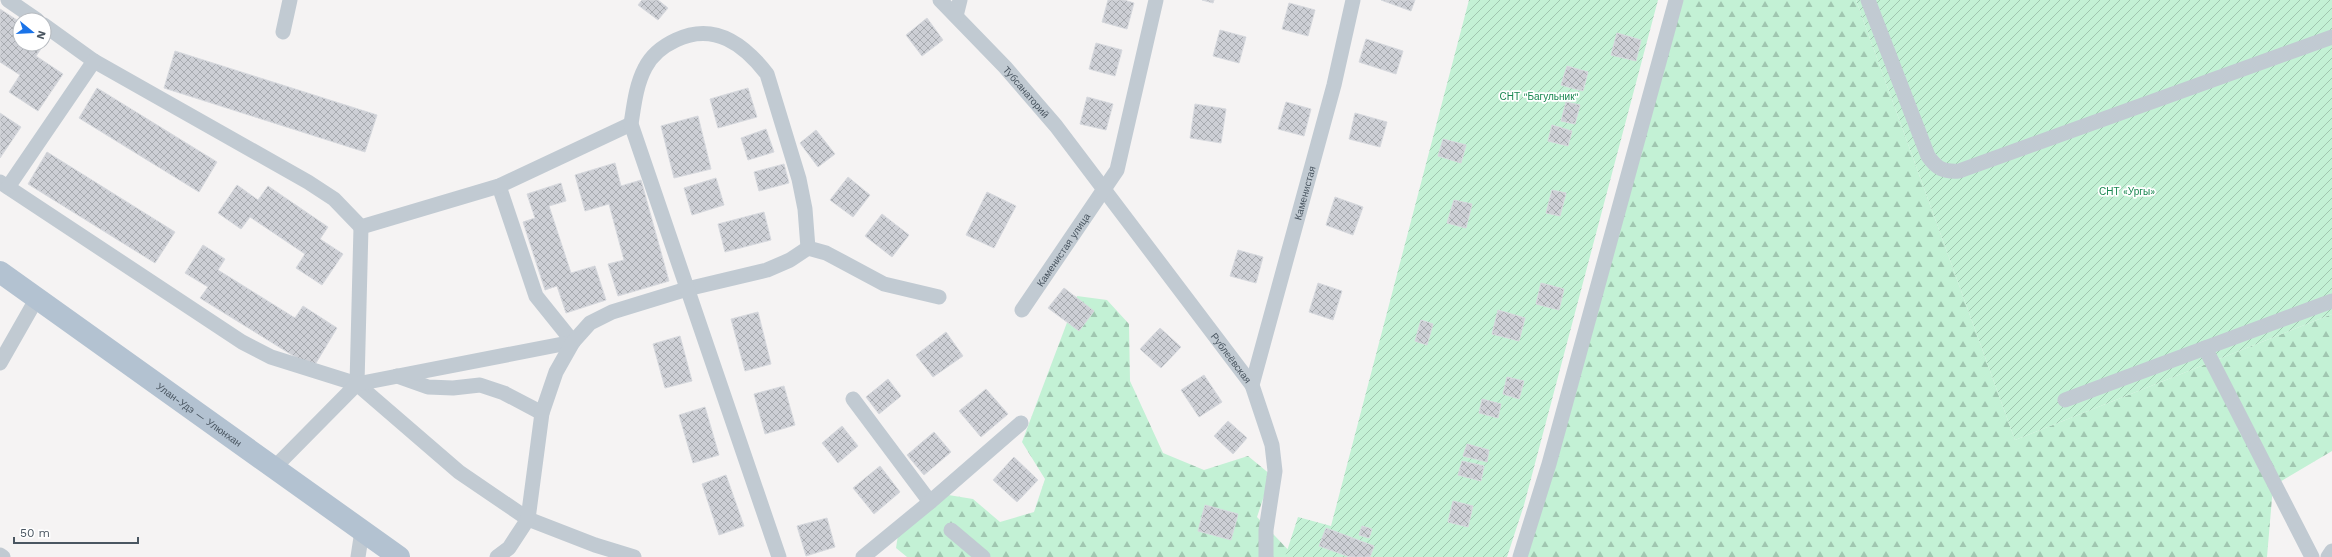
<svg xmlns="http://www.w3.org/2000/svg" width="2332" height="557" font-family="'Work Sans',sans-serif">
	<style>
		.forest { fill: url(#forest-firs) }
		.garden { fill: url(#garden-furrows) }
		.building { fill: url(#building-cross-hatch); stroke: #d7d9de }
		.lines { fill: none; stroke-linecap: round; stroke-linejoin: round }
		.minor { stroke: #c1cad2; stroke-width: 15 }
		.primary { stroke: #b3c2d1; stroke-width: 22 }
		.labels { text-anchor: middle; stroke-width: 3.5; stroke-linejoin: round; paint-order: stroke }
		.street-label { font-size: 10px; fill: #4a5661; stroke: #fff }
		.park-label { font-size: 10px; fill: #17864f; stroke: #fff }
	</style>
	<defs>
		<pattern id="forest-firs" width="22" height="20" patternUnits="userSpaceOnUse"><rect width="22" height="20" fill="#c3f1d5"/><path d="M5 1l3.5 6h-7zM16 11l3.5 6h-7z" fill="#a0c6b0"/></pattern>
		<pattern id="garden-furrows" width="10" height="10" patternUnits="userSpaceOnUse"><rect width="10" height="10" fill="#c3f1d5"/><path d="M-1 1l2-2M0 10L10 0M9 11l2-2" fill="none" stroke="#a0c6b0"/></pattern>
		<pattern id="building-cross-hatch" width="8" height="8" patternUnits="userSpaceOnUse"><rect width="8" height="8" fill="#cdcfd5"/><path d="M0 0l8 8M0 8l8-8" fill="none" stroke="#a8abb0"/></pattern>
	</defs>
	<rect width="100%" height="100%" fill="#f5f3f3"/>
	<g class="forest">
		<polygon points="1677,0 1856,0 2015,440 2332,314 2332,451 2273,486 2267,557 1527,557"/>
		<polygon points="1077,296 1107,300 1129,324 1130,381 1163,453 1204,470 1248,456 1271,475 1257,517 1295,557 907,557 896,548 900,522 930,492 973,499 1000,522 1034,512 1045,479 1022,442"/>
	</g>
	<g class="garden">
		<polygon points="1469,0 1658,0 1524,505 1507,557 1285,557 1298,517 1331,526"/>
		<polygon points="1856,0 2332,0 2332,314 2015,440"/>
	</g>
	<g class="building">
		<polygon points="642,0 658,0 668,8 658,20 638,5"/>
		<polygon points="1108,0 1124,0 1134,3 1127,29 1102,22"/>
		<polygon points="1202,0 1214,0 1213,3"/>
		<polygon points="1381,0 1415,0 1411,11"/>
		<polygon points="1289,3 1315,10 1308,36 1282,29"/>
		<polygon points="0,9 20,22 20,44 44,44 44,38 47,40 36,56 63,74 38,111 9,92 20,75 0,62"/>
		<polygon points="927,18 943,40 922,56 906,35"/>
		<polygon points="1220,30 1246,37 1239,63 1213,56"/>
		<polygon points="1617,33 1641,40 1636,61 1611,55"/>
		<polygon points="1366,39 1403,51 1396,74 1359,62"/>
		<polygon points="1096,43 1122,50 1115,76 1089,69"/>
		<polygon points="175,51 377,115 365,152 164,88"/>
		<polygon points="1567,66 1588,72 1583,91 1561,85"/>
		<polygon points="97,88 217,162 199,192 79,118"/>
		<polygon points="748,88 757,117 718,128 710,99"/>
		<polygon points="1087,97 1113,104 1106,130 1080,124"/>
		<polygon points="1286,102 1311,109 1304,136 1278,129"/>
		<polygon points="1566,102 1580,105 1575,124 1561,121"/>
		<polygon points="1195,104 1226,109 1221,143 1190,138"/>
		<polygon points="0,113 21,127 0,158"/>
		<polygon points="1355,113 1387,122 1380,147 1349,139"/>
		<polygon points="698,116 711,169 674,178 661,126"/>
		<polygon points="1552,125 1572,131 1568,146 1548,141"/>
		<polygon points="766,129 774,152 748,160 741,138"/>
		<polygon points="816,130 835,154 818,167 800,143"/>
		<polygon points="1443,139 1466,145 1461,163 1438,156"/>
		<polygon points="47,152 175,232 155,263 28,184"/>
		<polygon points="615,163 621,186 641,180 669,281 618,296 608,264 624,260 609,204 585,211 575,175"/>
		<polygon points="784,164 789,183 759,191 754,172"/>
		<polygon points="848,177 870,195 853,217 830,200"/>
		<polygon points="716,178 724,205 692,215 684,188"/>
		<polygon points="561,183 566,201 549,206 571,273 595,266 606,300 566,313 557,286 545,290 523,222 535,218 527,194"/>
		<polygon points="237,185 258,200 268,186 328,227 320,239 343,254 322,285 296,268 305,254 250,217 241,229 218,213"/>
		<polygon points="1552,190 1566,193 1560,216 1546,213"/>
		<polygon points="987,192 1016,206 994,248 966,235"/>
		<polygon points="1335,197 1363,207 1353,235 1326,225"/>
		<polygon points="1454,200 1472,204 1466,228 1447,223"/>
		<polygon points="764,212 771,240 725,252 718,224"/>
		<polygon points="882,214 909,235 892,257 865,236"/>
		<polygon points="203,245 225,259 218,270 295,318 303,306 337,328 313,368 200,298 208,287 185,273"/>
		<polygon points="1238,250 1263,257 1256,283 1230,276"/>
		<polygon points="1318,283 1342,291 1333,320 1309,312"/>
		<polygon points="1541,283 1564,289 1559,310 1536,304"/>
		<polygon points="1064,288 1094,311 1079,331 1048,308"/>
		<polygon points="1498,310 1525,318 1519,341 1492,334"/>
		<polygon points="758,312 771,364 745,371 731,319"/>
		<polygon points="1421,320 1433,324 1427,345 1415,341"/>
		<polygon points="1160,328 1181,347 1161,368 1140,349"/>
		<polygon points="946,332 963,356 933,377 916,355"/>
		<polygon points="680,336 692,381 665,388 653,344"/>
		<polygon points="1204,375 1222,402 1199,417 1181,390"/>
		<polygon points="1507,377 1524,381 1519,399 1503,394"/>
		<polygon points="888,379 901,396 879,414 866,397"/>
		<polygon points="784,386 795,425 765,434 754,394"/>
		<polygon points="986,389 1008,414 981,437 959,411"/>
		<polygon points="1482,399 1501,404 1498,418 1479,413"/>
		<polygon points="705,407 719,455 693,463 679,415"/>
		<polygon points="1228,421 1247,438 1233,454 1214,436"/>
		<polygon points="842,426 858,446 838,463 822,443"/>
		<polygon points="934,432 951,452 924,475 907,455"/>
		<polygon points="1467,444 1489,450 1487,462 1463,456"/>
		<polygon points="1014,457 1038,480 1017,502 993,480"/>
		<polygon points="1462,461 1484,466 1481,481 1458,475"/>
		<polygon points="880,466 900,492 874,514 853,488"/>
		<polygon points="726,475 744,526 719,535 702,484"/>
		<polygon points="1453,501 1473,506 1468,527 1448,522"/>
		<polygon points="1205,505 1238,514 1231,540 1198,531"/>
		<polygon points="827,518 835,547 806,556 797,526"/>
		<polygon points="1362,526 1372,529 1369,538 1359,535"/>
		<polygon points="1326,528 1374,546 1370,557 1350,557 1319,546"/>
	</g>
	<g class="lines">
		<g class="minor">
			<polyline points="8,0 37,20"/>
			<path id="s1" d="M940,0L1005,67L1056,126L1252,385L1272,445L1275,471L1266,530V557"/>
			<path d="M1868,0L1928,156C1937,169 1944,172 1959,171L2332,37"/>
			<polyline points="956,16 960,0"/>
			<polyline points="44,25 94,61 308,182 334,199 361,227"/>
			<polyline points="283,32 290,0"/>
			<polyline points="0,182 242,342 271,357 357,384 459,472 528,519 595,545 634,557"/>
			<polyline points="499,186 536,296 573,342"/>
			<polyline points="8,187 94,61"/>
			<path id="s2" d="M1022,310L1117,170L1156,0"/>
			<polyline points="2205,348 2312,557"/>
			<polyline points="0,363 37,298"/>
			<polyline points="397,376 428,387 453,388 480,385 504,393 542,413"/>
			<polyline points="357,384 361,227 499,186 631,124"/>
			<path id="s3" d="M1252,385L1334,85L1353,0"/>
			<polyline points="853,399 930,502"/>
			<polyline points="2065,400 2332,301"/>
			<polyline points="274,468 357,384 573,342"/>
			<polyline points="951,530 983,557"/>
			<polyline points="0,555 3,557"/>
			<polyline points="358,557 362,531"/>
			<polyline points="497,557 509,548 528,519 542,413 556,372 573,342 590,323 612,312 687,289 767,270 790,260 808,248"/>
			<path d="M779,557L631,124C634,105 636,85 645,68C652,54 663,46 676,40C714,22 744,44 767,74L799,179L805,209L808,248L826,253L884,284L939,297"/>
			<polyline points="863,557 930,502 1021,423"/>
			<polyline points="1520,557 1549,464 1676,0"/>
			<polyline points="2328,557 2332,551"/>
		</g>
		<path class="primary" id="s4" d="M0,272L399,557"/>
	</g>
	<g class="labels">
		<g class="street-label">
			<text dy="4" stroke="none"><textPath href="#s1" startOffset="126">Тубсанаторий</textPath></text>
			<text dy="4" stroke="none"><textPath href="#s3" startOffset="199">Каменистая</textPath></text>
			<text dy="4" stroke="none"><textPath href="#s2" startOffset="73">Каменистая улица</textPath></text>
			<text dy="4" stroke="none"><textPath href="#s1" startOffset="462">Рублеёвская</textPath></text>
			<text dy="4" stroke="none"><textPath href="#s4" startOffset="245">Улан-Удэ — Улюнхан</textPath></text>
		</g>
		<g class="park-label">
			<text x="1539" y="100">СНТ "Багульник"</text>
			<text x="2127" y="195">СНТ «Ургы»</text>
		</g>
	</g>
	<g transform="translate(32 32) rotate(108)"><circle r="19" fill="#ffffff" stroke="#b7bbc0"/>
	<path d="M0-3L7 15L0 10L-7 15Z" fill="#1a73e8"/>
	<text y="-6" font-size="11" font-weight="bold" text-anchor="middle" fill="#4a5661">N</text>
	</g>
	<path d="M14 537v6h124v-6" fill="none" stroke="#4a5661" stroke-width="2"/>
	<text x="20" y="537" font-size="12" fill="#4a5661" stroke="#ffffff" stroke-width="3" paint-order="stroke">50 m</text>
</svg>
